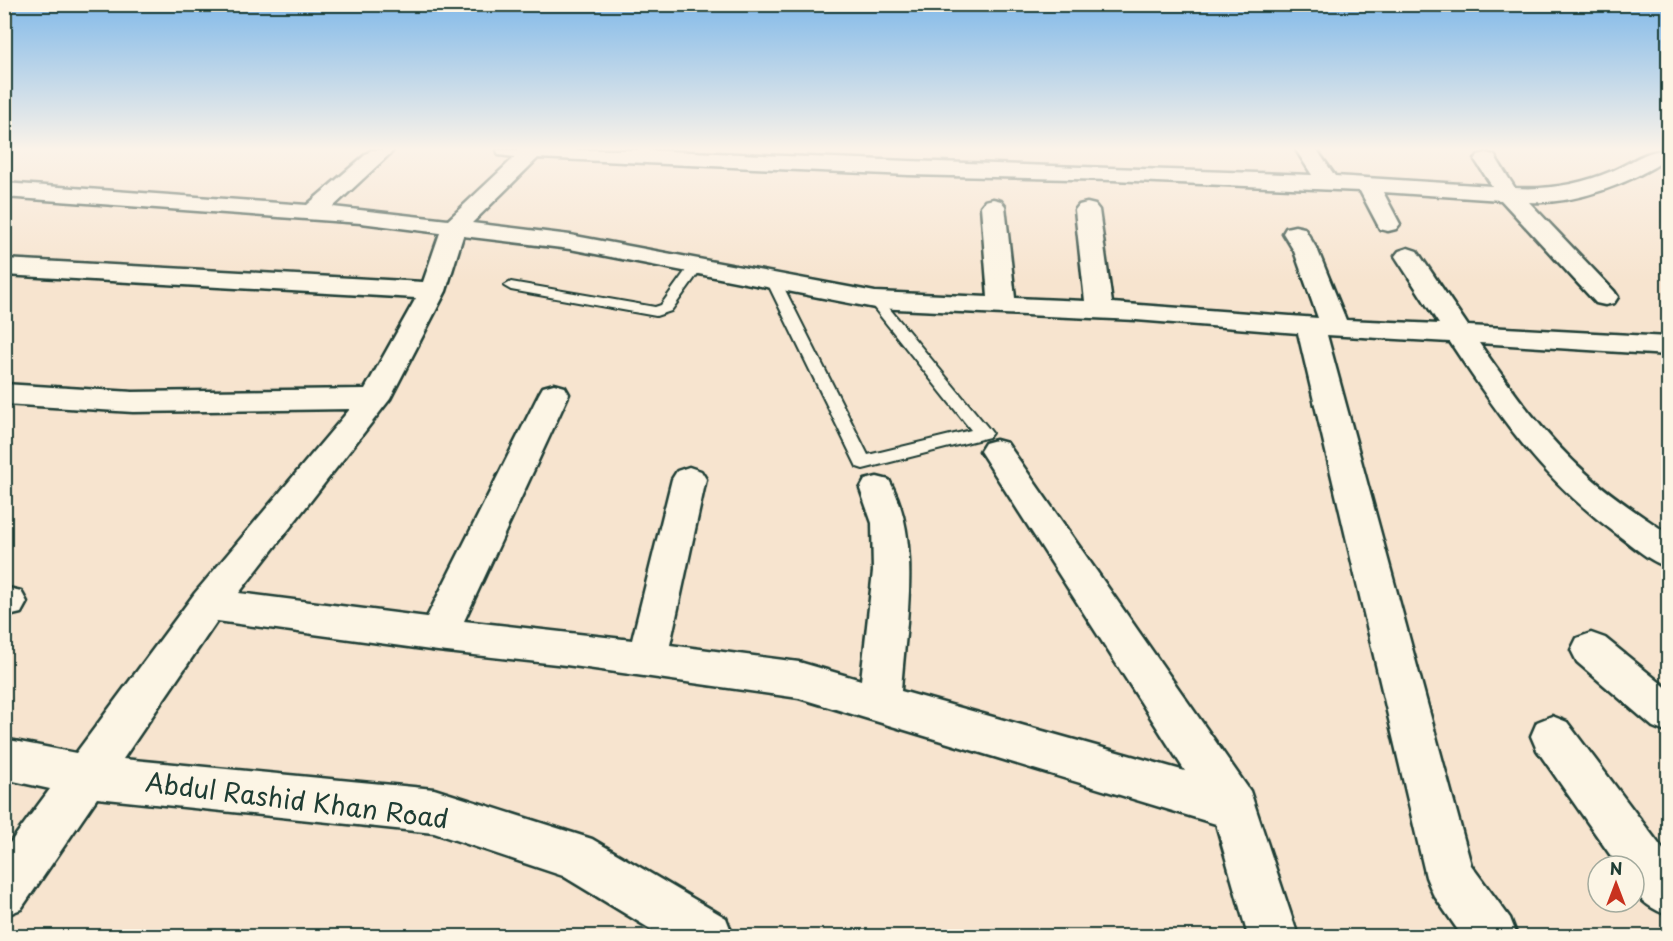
<svg xmlns="http://www.w3.org/2000/svg" width="1673" height="941" font-family="'Playpen Sans',sans-serif">
	<style>
		.lines { fill: none; stroke-linecap: round; stroke-linejoin: round }
		.lane-casing { stroke: #1f3d34; stroke-width: 4 }
		.street-casing { stroke: #1f3d34; stroke-width: 5 }
		.lane { fill: #fcf5e5; fill-rule: evenodd }
		.street { fill: #fcf5e5; fill-rule: evenodd }
		.labels { text-anchor: middle; stroke-width: 4.5; stroke-linejoin: round; paint-order: stroke }
		.near-street-label { font-size: 26px; fill: #1f3d34; stroke: #fcf5e5 }
	</style>
	<rect width="100%" height="100%" fill="#f7e4cf"/>
	<filter id="ink" filterUnits="userSpaceOnUse"><feTurbulence type="fractalNoise" baseFrequency=".0167" numOctaves="2"/><feDisplacementMap in="SourceGraphic" scale="12" xChannelSelector="R" yChannelSelector="G"/><feConvolveMatrix kernelMatrix="1 2 1 2 8 2 1 2 1" color-interpolation-filters="sRGB"/></filter>
	<g filter="url(#ink)">
		<g class="lines">
			<g class="lane-casing">
				<g id="lane">
					<polygon points="697,261 704,265 671,311 656,316 511,290 504,286 511,282 655,307 661,305 692,262"/>
					<polygon points="773,276 780,280 868,455 971,430 870,303 868,300 870,297 880,297 989,429 992,433 989,437 863,469 857,467 766,280"/>
				</g>
			</g>
			<g class="street-casing">
				<g id="street">
					<path d="M371,150H394L333,207L448,220L515,157L499,155L497,150H643L909,161L1312,175L1296,150H1317L1335,176L1492,186L1475,160L1478,155L1486,153L1494,155L1515,188C1549,190 1581,184 1612,171C1633,162 1645,150 1668,150V158C1632,183 1574,205 1529,202L1614,291L1618,297L1614,303L1605,305L1596,303L1501,200L1383,192L1400,224L1396,229L1388,231L1380,229L1360,191L1113,180L909,175L538,158L472,223L570,235L875,292L988,297L981,206L985,201L993,199L1001,201L1005,206L1015,298L1085,301L1075,210L1079,205L1087,203L1095,205L1099,210L1112,303L1318,318L1294,251L1283,233L1286,228L1295,226L1304,228L1318,251L1346,320L1439,324L1395,256L1399,251L1408,248L1417,251L1468,326L1668,337V355L1479,343C1511,389 1545,437 1587,474C1612,497 1641,515 1668,534V567C1649,561 1634,547 1618,535C1542,479 1501,419 1450,342L1327,335L1471,865L1510,918L1517,936H1462L1433,894L1426,877L1298,333L1136,320L875,308L570,249L463,236L446,291L390,399L239,593L427,617L539,394L543,387L554,384L565,387L569,394L464,621L632,640L672,479L677,471L689,467L701,471L706,479L670,645L799,662L861,680L873,571L872,523L860,489L865,480L877,477L889,480C923,540 905,625 901,691L1185,771L980,451L985,443L996,440L1007,443L1250,791L1298,936H1248L1216,824L799,698L566,665L438,651L217,621L123,759L434,789L592,839L726,918L733,936H662L563,876L434,833L97,798L21,909L4,916V851L50,789L4,779V739L76,753L195,593L350,409L133,412L4,404V384L133,392L365,389L416,298L4,275V259L423,282L440,233L361,223L4,197V183L307,205Z"/>
					<polygon points="4,587 21,591 27,602 21,613 4,617"/>
					<polygon points="1591,633 1605,638 1668,689 1668,733 1653,727 1577,662 1571,650 1577,638"/>
					<path d="M1552,716L1567,722L1668,856V915C1656,911 1637,901 1634,887C1633,880 1634,872 1634,866H1618L1537,750L1531,736L1537,722Z"/>
				</g>
			</g>
			<use href="#lane" class="lane"/>
			<use href="#street" class="street"/>
		</g>
	</g>
	<linearGradient id="sky" x2="0" y2="1"><stop stop-color="#83bae9"/><stop offset="0.53" stop-color="#fbf3e9"/><stop offset="1" stop-color="#fbf3e9" stop-opacity="0"/></linearGradient>
	<rect width="1673" height="281" fill="url(#sky)"/>
	<g class="labels">
		<g class="near-street-label">
			<text transform="translate(297 801) rotate(7)" y="9">Abdul Rashid Khan Road</text>
		</g>
	</g>
	<rect width="1673" height="941" fill="none" stroke="#fcf5e5" stroke-width="24"/>
	<rect x="12" y="12" width="1649" height="917" fill="none" stroke="#1f3d34" stroke-width="2" filter="url(#ink)"/>
	<g transform="translate(1616 884)"><circle r="28" fill="#fcf5e5" stroke="#a4ab9e" stroke-width="1.5"/>
	<path d="M0-4.5L10 22L0 15L-10 22Z" fill="#c8321e"/>
	<text y="-9" font-size="16" font-weight="bold" text-anchor="middle" fill="#1f3d34">N</text>
	</g>
</svg>
